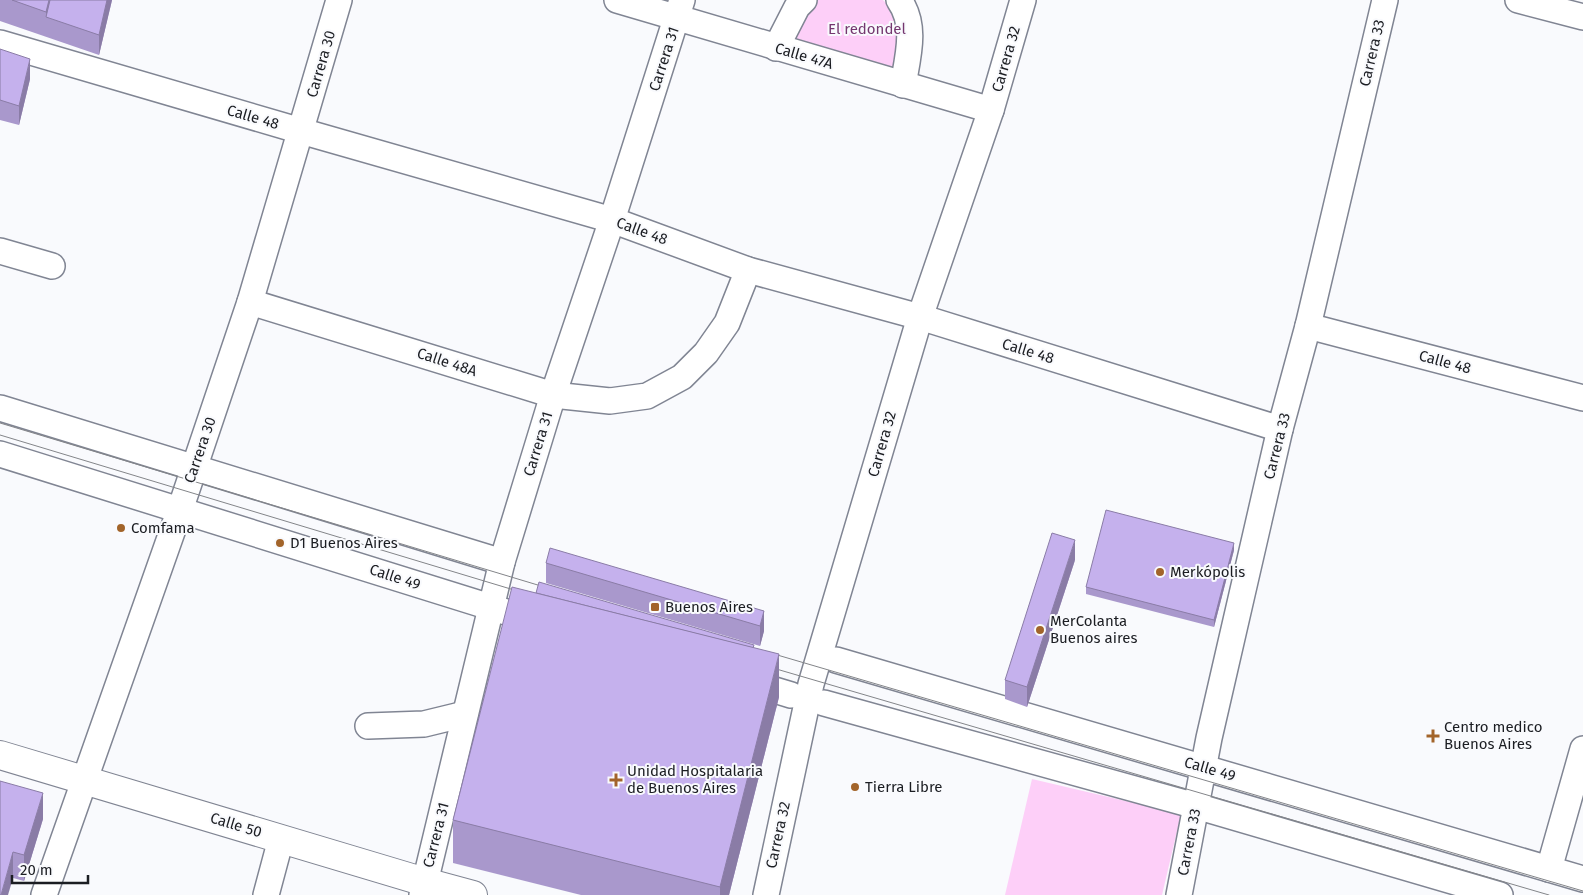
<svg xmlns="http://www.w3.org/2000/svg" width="1583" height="895" font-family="'Fira Sans',sans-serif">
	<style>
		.green { fill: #fdcff8 }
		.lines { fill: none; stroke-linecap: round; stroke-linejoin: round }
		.minor-casing { stroke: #808593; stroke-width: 28 }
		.major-casing { stroke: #808593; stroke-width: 30 }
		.minor { stroke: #fff; stroke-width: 25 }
		.major { stroke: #fff; stroke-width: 28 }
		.tram { stroke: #838589; stroke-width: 1 }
		.wall { fill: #a998cc }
		.shaded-wall { fill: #8a7ca6 }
		.building { fill: #c5b1ed; stroke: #8a7ca6 }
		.poi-dot { fill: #a2642a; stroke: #f9fafd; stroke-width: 2 }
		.labels { text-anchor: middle; stroke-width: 4; stroke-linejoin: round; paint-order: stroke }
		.park-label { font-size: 15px; fill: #74366f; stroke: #f9fafd }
		.street-label { font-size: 15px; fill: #1b1d22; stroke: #f9fafd }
		.poi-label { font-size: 15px; fill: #1b1d22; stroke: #f9fafd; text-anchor: start }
	</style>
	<rect width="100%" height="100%" fill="#f9fafd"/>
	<g class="green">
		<polygon points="803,0 883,0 889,6 900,27 896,68 786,37"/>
		<polygon points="1032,779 1181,814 1162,895 1005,895"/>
	</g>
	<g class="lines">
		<g class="minor-casing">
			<g id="minor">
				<polyline points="617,0 991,110"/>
				<path d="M899,0C917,25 908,56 903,85"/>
				<polyline points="1518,0 1583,17"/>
				<polyline points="0,43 301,131 612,220 748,270 920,317 1280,429"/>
				<polyline points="776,48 797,7 804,0"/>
				<polyline points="0,251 52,266"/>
				<polyline points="250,302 553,395 610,401 647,396 682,377 706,353 727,323 748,270"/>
				<polyline points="1308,326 1583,398"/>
				<polyline points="0,408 502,562"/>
				<polyline points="0,454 506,612"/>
				<polyline points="836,660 1583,879"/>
				<polyline points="748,682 791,695"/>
				<polyline points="824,703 1196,806 1500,895"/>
				<polyline points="368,726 424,724 465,714"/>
				<polyline points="1549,869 1583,749"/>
				<polyline points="44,895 184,498 250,302 339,0"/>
				<polyline points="266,895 281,839"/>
				<polyline points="422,895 502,562 553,395 612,220 682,0"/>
				<polyline points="766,895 811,684 920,317 991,110 1023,0"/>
				<polyline points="1179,895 1209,738 1280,429 1308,326 1385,0"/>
			</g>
		</g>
		<g class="major-casing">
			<polyline id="major" points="0,755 425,882 473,895"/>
		</g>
		<use href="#minor" class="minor"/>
		<use href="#major" class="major"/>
		<g class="tram">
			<polyline points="0,423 551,589"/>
			<polyline points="0,435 524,593"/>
			<polyline points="767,652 1583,891"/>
			<polyline points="766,666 1549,895"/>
		</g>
	</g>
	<g class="wall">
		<polygon points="0,0 112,0 99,55 0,21"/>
		<polygon points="0,49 30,79 19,125 0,120"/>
		<polygon points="1234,550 1214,627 1086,594 1086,587"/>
		<polygon points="1075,560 1027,707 1005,699 1005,680"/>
		<polygon points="546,563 764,611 764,631 760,646 546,583"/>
		<polygon points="754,648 779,697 729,895 581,895 453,863 453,820"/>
		<polygon points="0,781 43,819 24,881 13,878"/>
	</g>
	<g class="shaded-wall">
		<polygon points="49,0 55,0 46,17 46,12"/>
		<polygon points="107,0 112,0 99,55 99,35"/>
		<polygon points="30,59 30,79 19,125 19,106"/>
		<polygon points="1075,540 1075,560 1027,707 1027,687"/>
		<polygon points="1234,543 1234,550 1214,627 1214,620"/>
		<polygon points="764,611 764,631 760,646 760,626"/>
		<polygon points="779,654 779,697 729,895 720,895 720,887"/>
		<polygon points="43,793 43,819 24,881 24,855"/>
		<polygon points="13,852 13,878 8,895 1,895"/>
	</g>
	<g class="building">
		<polygon points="12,0 49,0 46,12"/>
		<polygon points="50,0 107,0 99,35 46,17"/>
		<polygon points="0,49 30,59 19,106 0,100"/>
		<polygon points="1106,510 1234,543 1214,620 1086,587"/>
		<polygon points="1052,533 1075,540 1027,687 1005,680"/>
		<polygon points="550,548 764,611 760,626 546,563"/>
		<polygon points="539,582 754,645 753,648 536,593"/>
		<polygon points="512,587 779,654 720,887 453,820"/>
		<polygon points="0,781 43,793 24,855 13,852 1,895 0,895"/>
	</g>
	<g class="poi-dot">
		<circle cx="121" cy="528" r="5"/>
		<circle cx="280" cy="543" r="5"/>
		<circle cx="1160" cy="572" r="5"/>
		<rect x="650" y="602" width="10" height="10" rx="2.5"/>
		<circle cx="1040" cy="630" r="5"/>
		<path d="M1430.5 728.5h5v5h5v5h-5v5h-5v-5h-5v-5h5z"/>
		<path d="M613.5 772.5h5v5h5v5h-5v5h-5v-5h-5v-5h5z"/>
		<circle cx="855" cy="787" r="5"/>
	</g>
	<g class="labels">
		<g class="park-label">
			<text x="867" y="34">El redondel</text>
		</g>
		<g class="street-label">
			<text transform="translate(1372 53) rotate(-77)" y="5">Carrera 33</text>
			<text transform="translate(804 56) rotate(16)" y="5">Calle 47A</text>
			<text transform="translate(664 59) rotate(-72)" y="5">Carrera 31</text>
			<text transform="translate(1006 59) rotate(-74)" y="5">Carrera 32</text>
			<text transform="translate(321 64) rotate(-74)" y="5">Carrera 30</text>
			<text transform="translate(253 117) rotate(16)" y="5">Calle 48</text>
			<text transform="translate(642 231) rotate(20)" y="5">Calle 48</text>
			<text transform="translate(1028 351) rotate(17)" y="5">Calle 48</text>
			<text transform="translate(447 362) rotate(18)" y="5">Calle 48A</text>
			<text transform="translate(1445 362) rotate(15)" y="5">Calle 48</text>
			<text transform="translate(538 444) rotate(-73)" y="5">Carrera 31</text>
			<text transform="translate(882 444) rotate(-74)" y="5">Carrera 32</text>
			<text transform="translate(1277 446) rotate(-76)" y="5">Carrera 33</text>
			<text transform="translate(200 450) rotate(-71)" y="5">Carrera 30</text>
			<text transform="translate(395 577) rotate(18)" y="5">Calle 49</text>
			<text transform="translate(1210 769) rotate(16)" y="5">Calle 49</text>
			<text transform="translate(236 825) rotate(17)" y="5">Calle 50</text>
			<text transform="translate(436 835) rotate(-76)" y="5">Carrera 31</text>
			<text transform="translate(778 835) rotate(-78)" y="5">Carrera 32</text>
			<text transform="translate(1189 842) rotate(-79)" y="5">Carrera 33</text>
		</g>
		<g class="poi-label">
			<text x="131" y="533">Comfama</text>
			<text x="290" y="548">D1 Buenos Aires</text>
			<text x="1170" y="577">Merkópolis</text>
			<text x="665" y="612">Buenos Aires</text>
			<text x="1050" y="626">MerColanta<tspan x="1050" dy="17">Buenos aires</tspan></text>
			<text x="1444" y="732">Centro medico<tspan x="1444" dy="17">Buenos Aires</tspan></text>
			<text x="627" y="776">Unidad Hospitalaria<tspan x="627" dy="17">de Buenos Aires</tspan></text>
			<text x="865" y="792">Tierra Libre</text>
		</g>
	</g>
	<path d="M12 875v8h76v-8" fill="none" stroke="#1b1d22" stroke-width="2.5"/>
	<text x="20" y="875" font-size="15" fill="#1b1d22" stroke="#f9fafd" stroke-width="4" paint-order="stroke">20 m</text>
</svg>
